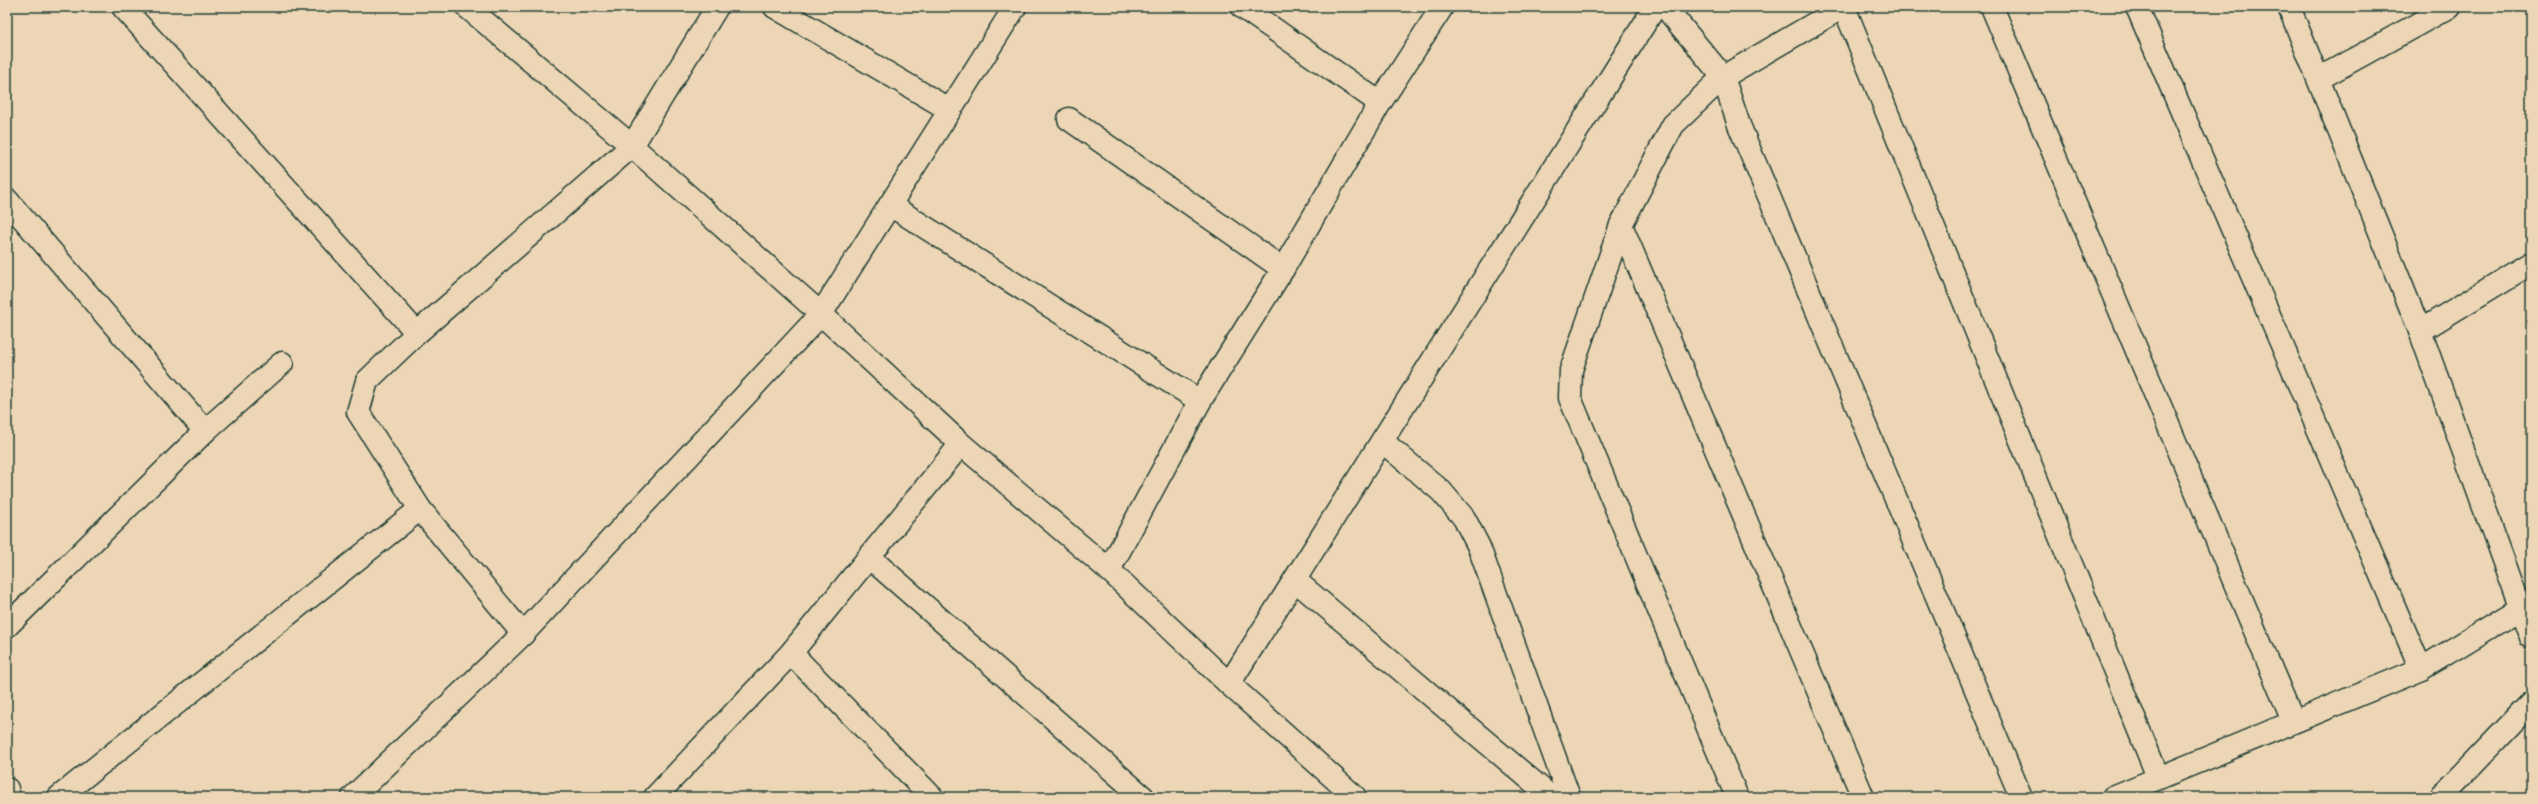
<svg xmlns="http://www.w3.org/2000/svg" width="2538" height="804" font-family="'Shantell Sans',sans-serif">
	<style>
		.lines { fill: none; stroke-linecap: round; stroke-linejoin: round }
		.minor-casing { stroke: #1f3d34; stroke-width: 25 }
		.tertiary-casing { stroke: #1f3d34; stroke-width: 25 }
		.minor { stroke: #ecd6b5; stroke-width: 22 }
		.tertiary { stroke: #ecd6b5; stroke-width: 22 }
	</style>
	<rect width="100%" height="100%" fill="#ecd6b5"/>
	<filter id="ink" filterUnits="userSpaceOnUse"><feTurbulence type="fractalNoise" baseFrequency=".025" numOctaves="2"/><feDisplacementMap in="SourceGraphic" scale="8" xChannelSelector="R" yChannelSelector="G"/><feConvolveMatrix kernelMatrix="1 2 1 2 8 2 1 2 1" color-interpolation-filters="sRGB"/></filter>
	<g filter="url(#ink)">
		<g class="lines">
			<g class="minor-casing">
				<g id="minor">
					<polyline points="123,7 417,333"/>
					<polyline points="467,7 632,146 821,314 961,444 1109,570 1229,684 1355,797"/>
					<polyline points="775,7 950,110"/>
					<polyline points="1242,7 1380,103"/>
					<polyline points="1665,7 1723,77 1739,125 2021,797"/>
					<polyline points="1844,7 2158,777"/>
					<polyline points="1992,7 2293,721"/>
					<polyline points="2137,7 2421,669"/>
					<polyline points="2320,78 2449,7"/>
					<polyline points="1069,119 1283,269"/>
					<polyline points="7,200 205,431"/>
					<polyline points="890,205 1200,401"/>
					<polyline points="1621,225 1863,797"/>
					<polyline points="2420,331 2531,263"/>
					<polyline points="1382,441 1441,491 1464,518 1479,547 1569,797"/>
					<polyline points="869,557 1143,797"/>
					<polyline points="1109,570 1200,401 1283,269 1380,103 1442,7"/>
					<polyline points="1296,581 1551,797"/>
					<polyline points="7,626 205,431 282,363"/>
					<polyline points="523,634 420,509 358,412 367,381 417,333 632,146 717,7"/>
					<polyline points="791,653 932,797"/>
					<polyline points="1229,684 1655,7"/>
					<polyline points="7,789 9,797"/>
					<polyline points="59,797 420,509"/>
					<polyline points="353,797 523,634 821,314 1015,7"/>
					<polyline points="655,797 791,653 961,444"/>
					<polyline points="1737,797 1570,398 1571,370 1621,225 1673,125 1723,77 1843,7"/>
					<polyline points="2113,797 2421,669 2521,608"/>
					<polyline points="2441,797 2531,703"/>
				</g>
			</g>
			<g class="tertiary-casing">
				<polyline id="tertiary" points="2289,7 2420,331 2531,637"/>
			</g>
			<use href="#minor" class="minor"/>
			<use href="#tertiary" class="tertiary"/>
		</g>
	</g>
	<rect width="2538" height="804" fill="none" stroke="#ecd6b5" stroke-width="24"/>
	<rect x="12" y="12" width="2514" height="780" fill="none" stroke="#1f3d34" stroke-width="1.5" filter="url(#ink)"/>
</svg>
